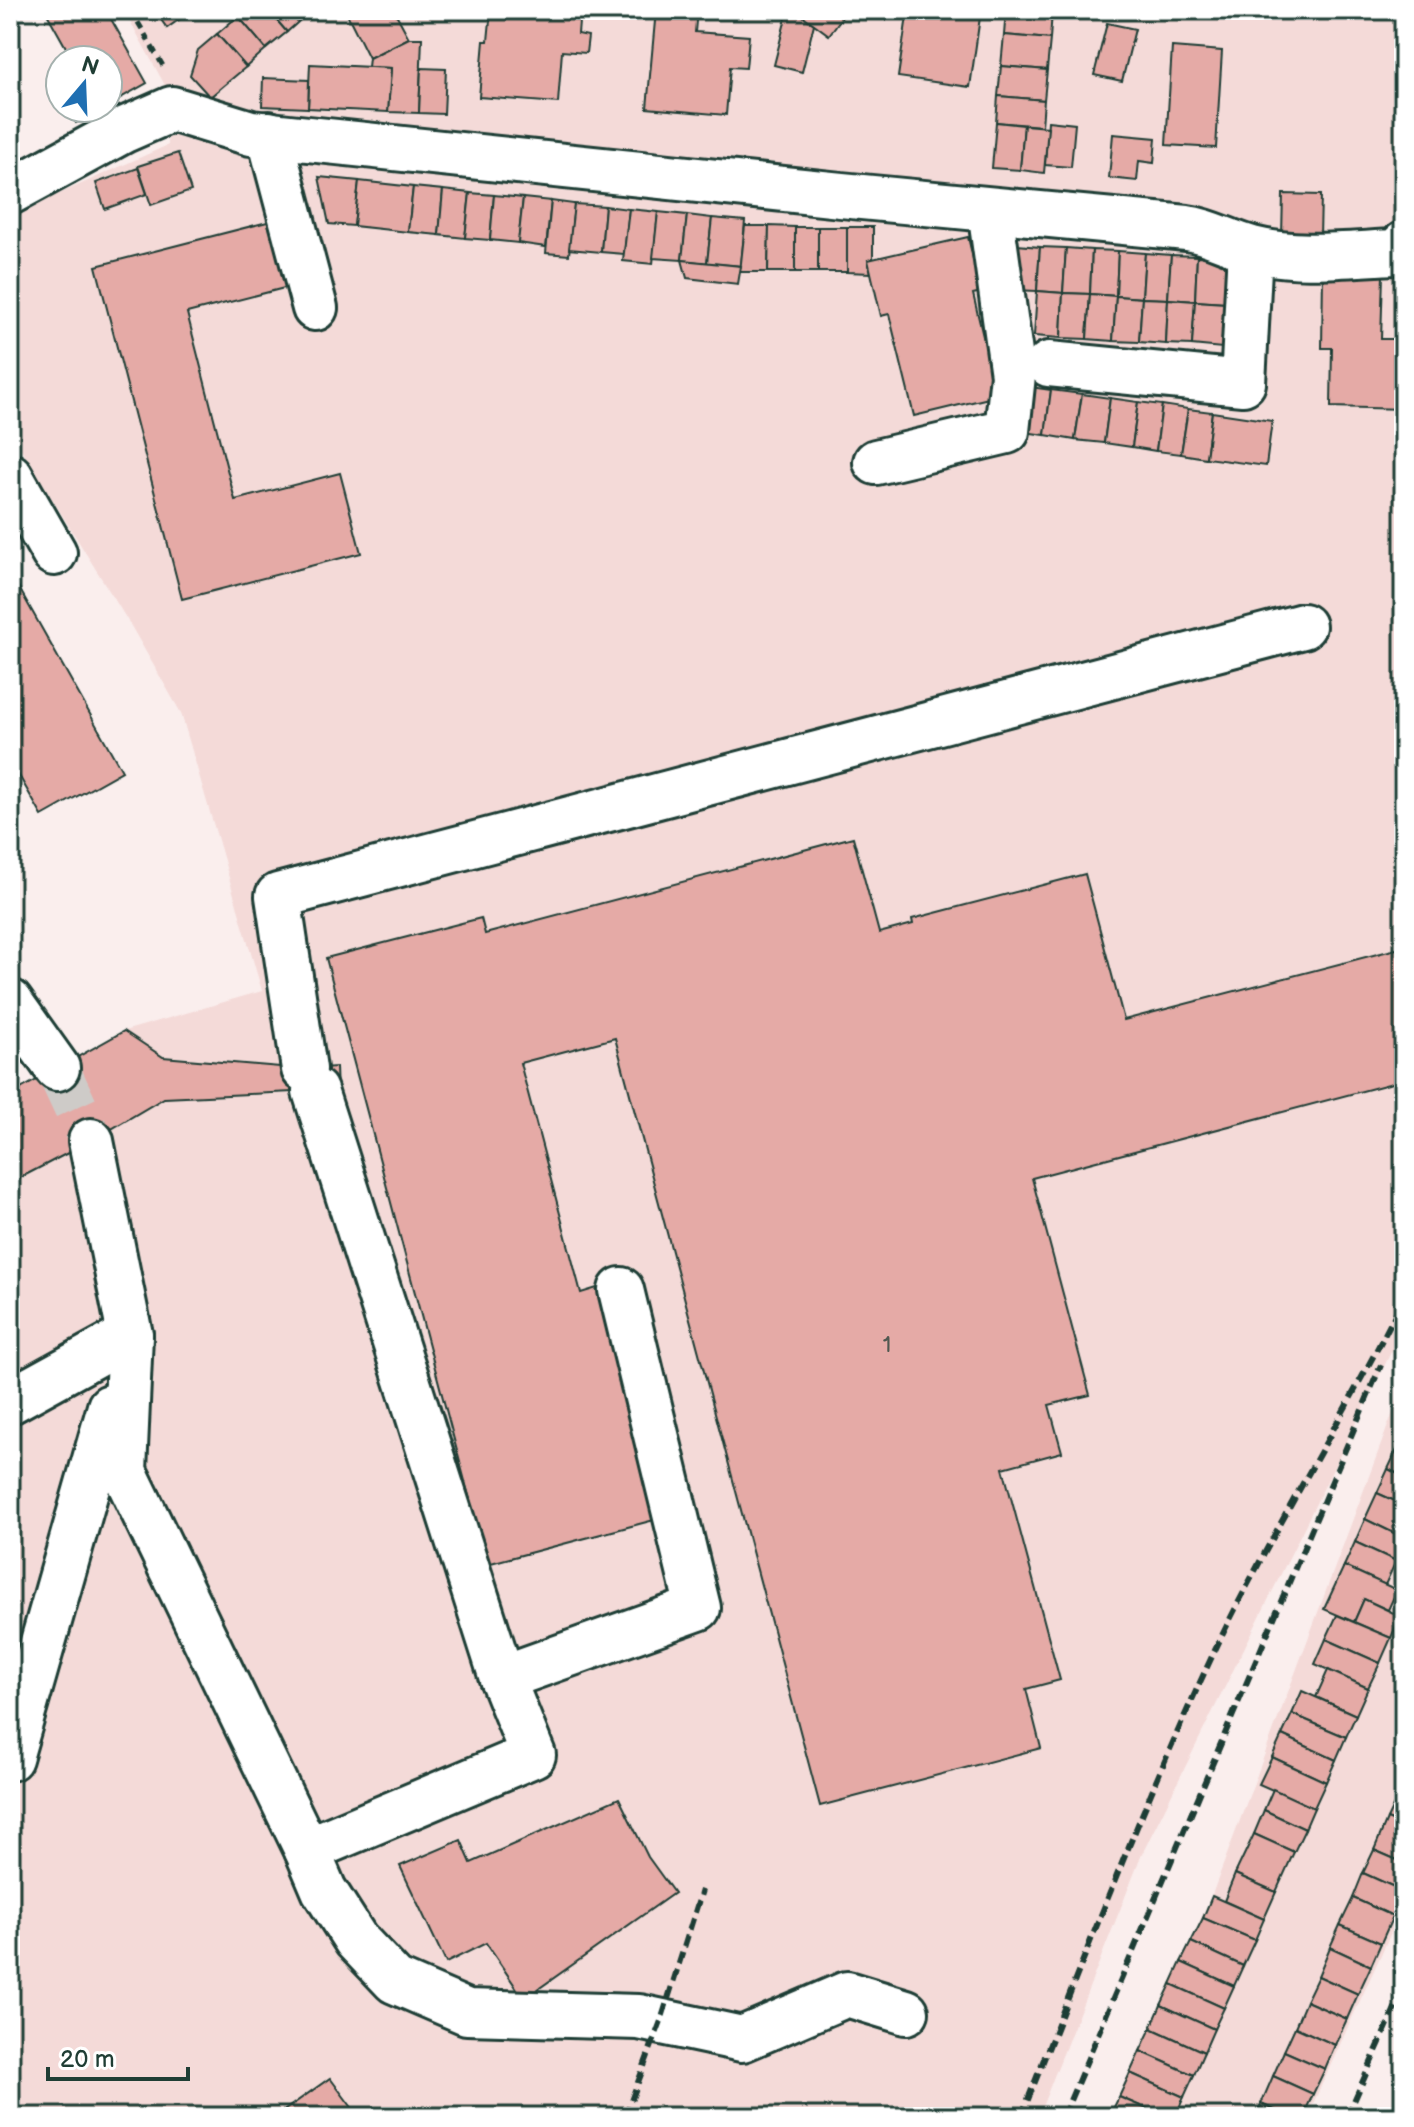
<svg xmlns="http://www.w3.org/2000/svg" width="1414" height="2127" font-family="'Balsamiq Sans',sans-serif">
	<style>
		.built { fill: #f4dad8 }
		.building { fill: #e5aaa6; stroke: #1f3d34; stroke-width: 2 }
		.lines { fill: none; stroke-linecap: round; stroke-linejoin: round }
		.minor-tunnel { stroke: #cecbc8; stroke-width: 44; stroke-dasharray: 44 22; stroke-linecap: butt }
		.minor-casing { stroke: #1f3d34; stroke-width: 50 }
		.path { stroke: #1f3d34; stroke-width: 5; stroke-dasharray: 8 6; stroke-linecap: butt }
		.minor { stroke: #fff; stroke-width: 44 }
		.rail { stroke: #1f3d34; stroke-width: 6; stroke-dasharray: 12 6; stroke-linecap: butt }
		.labels { text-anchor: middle; stroke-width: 7; stroke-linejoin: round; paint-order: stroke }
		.number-label { font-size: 22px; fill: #505850 }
	</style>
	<rect width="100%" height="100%" fill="#faeeed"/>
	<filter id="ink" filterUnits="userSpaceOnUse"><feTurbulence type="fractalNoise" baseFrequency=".0125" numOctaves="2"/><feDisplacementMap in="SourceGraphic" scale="16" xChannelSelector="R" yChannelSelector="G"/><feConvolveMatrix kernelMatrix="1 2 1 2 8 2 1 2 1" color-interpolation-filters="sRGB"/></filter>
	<g filter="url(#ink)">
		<g class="built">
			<polygon points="124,10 1404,10 1404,1326 1142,1854 1038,2117 10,2117 10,1095 124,1031 262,991 181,713 131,626 10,431 10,221 50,198 168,145 167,89"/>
			<polygon points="1404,1383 1404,1904 1307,2117 1113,2117 1213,1892"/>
		</g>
		<g class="building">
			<polygon points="45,10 106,10 147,83 108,105 108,60 73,60"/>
			<polygon points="154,10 190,10 191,11 167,28"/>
			<polygon points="245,10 268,10 287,32 266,49 238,16"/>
			<polygon points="268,10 301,10 306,15 287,32"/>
			<polygon points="345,10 394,10 409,38 369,58"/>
			<polygon points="491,10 528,13 528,10 580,10 578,34 588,36 586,53 562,51 558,103 479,97 484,41 488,41"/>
			<polygon points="656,10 697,10 695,32 749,36 746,68 730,67 726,115 647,108"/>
			<polygon points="788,10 795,10 814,24 802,72 774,65"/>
			<polygon points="805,10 833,10 842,17 829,35 802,15"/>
			<polygon points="939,10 981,10 970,87 898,77 907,16 938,20"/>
			<polygon points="1006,10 1052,12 1050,39 1004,35"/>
			<polygon points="238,16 266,49 246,67 217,34"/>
			<polygon points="1107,23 1135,29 1122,81 1094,75"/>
			<polygon points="217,34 246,67 210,97 190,75 198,50"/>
			<polygon points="1004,35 1050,39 1047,70 1001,66"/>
			<polygon points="409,38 422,38 419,113 388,112 391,68 368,67 369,58"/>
			<polygon points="1172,47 1222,51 1216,148 1166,145"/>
			<polygon points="310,64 391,68 388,112 308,108"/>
			<polygon points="1001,66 1047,70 1044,100 998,96"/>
			<polygon points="421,68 446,69 444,114 419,113"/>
			<polygon points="263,78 309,80 308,108 262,106"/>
			<polygon points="998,96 1044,100 1042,126 996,122"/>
			<polygon points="68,108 103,108 76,123"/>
			<polygon points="1048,121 1075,124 1071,167 1045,165"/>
			<polygon points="996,122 1024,125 1020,170 992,168"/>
			<polygon points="1024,125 1048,127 1044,173 1020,170"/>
			<polygon points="1113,134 1156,138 1154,163 1139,161 1137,181 1109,178"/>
			<polygon points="178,153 191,191 151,205 138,166"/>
			<polygon points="138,168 147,194 105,209 96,183"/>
			<polygon points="319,177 359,181 354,226 329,224"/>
			<polygon points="359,181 413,187 408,232 354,226"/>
			<polygon points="413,187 443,190 439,235 408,232"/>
			<polygon points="443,190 470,193 465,238 439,235"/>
			<polygon points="470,193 494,195 490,240 465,238"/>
			<polygon points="1283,194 1321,195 1320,237 1282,236"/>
			<polygon points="494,195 523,198 518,243 490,240"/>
			<polygon points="523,198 551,201 546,247 518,243"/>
			<polygon points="551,201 574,204 569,255 546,253"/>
			<polygon points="574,204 605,206 601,252 569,249"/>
			<polygon points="605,206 629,209 624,254 601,252"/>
			<polygon points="629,209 658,212 653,264 623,261"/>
			<polygon points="658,212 687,215 682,260 653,258"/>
			<polygon points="687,215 712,218 707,263 682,260"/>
			<polygon points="712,218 745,221 741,266 707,263"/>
			<polygon points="279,219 296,285 187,313 235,500 340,473 361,553 182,599 96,266"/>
			<polygon points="745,226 769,226 768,272 740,272"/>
			<polygon points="769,226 795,227 795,272 768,272"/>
			<rect x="795" y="227" width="23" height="45"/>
			<rect x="818" y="227" width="29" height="45"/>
			<polygon points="847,227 873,227 873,259 868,260 871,273 847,272"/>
			<polygon points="968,237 981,292 973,294 997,396 914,416 889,314 881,316 868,260"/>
			<polygon points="1017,245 1040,247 1037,291 1014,290"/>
			<polygon points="1040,247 1066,248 1063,293 1037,291"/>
			<polygon points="1066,248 1092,250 1090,294 1063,293"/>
			<polygon points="1092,250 1118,251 1116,296 1090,294"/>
			<polygon points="1118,251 1145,253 1142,298 1116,296"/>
			<polygon points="1145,253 1171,255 1168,299 1142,298"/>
			<polygon points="1171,255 1197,256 1195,301 1168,299"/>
			<polygon points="1197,256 1228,258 1225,303 1195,301"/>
			<polygon points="682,260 741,266 738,284 687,278"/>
			<polygon points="1323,273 1383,275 1381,339 1404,339 1404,409 1331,407 1332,348 1322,348"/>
			<polygon points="1037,291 1063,293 1061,338 1034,336"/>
			<polygon points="1063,293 1090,294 1087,339 1061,338"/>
			<polygon points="1090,294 1116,296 1113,341 1087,339"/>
			<polygon points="1116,296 1142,298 1139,342 1113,341"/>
			<polygon points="1142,298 1168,299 1166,344 1139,342"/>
			<polygon points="1168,299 1195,301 1192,345 1166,344"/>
			<polygon points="1195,301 1225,303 1222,348 1192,345"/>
			<polygon points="1024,386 1051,390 1045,435 1018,431"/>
			<polygon points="1051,390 1082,394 1075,440 1045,435"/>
			<polygon points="1082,394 1110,398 1104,443 1075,440"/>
			<polygon points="1110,398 1138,402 1132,447 1104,443"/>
			<polygon points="1138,402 1162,405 1156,451 1132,447"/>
			<polygon points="1162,405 1188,409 1181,454 1156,451"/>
			<polygon points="1188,409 1212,412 1206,458 1181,454"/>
			<polygon points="1212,412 1272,421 1266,466 1206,458"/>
			<polygon points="10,572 122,771 42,816 10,760"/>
			<polygon points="853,837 879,933 913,924 912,919 1085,874 1124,1020 1404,947 1404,1080 1032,1178 1090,1395 1049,1405 1062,1452 1003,1468 1060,1680 1026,1689 1041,1748 820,1806 615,1038 520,1063 581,1293 597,1288 658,1519 487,1564 326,958 481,918 485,934"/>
			<polygon points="124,1031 163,1057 304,1069 336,1067 337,1094 315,1091 164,1098 91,1141 10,1183 10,1095"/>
			<polygon points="1402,1439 1404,1439 1404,1477 1388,1469"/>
			<polygon points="1388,1469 1404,1477 1404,1505 1377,1493"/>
			<polygon points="1377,1493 1404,1505 1404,1538 1365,1519"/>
			<polygon points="1365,1519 1404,1538 1396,1561 1355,1542"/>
			<polygon points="1355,1542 1396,1561 1385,1585 1344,1566"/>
			<polygon points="1344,1566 1397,1590 1388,1610 1364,1599 1354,1622 1324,1609"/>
			<polygon points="1364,1599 1400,1616 1391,1638 1354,1622"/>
			<polygon points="1337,1615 1391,1638 1380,1663 1326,1639"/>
			<polygon points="1326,1639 1380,1663 1368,1688 1315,1664"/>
			<polygon points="1328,1670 1368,1688 1356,1715 1316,1697"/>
			<polygon points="1302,1691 1356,1715 1346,1737 1292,1714"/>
			<polygon points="1292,1714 1346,1737 1336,1760 1282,1735"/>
			<polygon points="1282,1735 1336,1760 1326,1782 1272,1757"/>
			<polygon points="1272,1757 1326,1782 1314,1808 1259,1784"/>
			<polygon points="1273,1789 1314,1808 1305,1829 1264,1810"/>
			<polygon points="1401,1789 1404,1791 1404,1826 1387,1819"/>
			<polygon points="619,1798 648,1857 674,1893 524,1999 486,1943 446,1963 400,1866 461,1840 471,1863"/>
			<polygon points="1264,1810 1305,1829 1294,1852 1254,1834"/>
			<polygon points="1387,1819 1404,1826 1404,1863 1374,1850"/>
			<polygon points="1254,1834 1294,1852 1276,1892 1235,1874"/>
			<polygon points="1374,1850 1404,1863 1403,1891 1363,1873"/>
			<polygon points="1363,1873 1403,1891 1393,1916 1353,1898"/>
			<polygon points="1235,1874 1276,1892 1264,1919 1224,1901"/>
			<polygon points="1212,1896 1264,1919 1255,1940 1203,1918"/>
			<polygon points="1353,1898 1393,1916 1381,1943 1340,1925"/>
			<polygon points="1203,1918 1255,1940 1243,1966 1191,1942"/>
			<polygon points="1340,1925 1381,1943 1371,1966 1330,1947"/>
			<polygon points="1191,1942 1243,1966 1234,1986 1181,1962"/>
			<polygon points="1330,1947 1371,1966 1358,1994 1318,1976"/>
			<polygon points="1181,1962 1234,1986 1224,2008 1171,1984"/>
			<polygon points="1318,1976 1358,1994 1347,2019 1306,2001"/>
			<polygon points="1171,1984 1224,2008 1214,2029 1161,2005"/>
			<polygon points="1306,2001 1347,2019 1335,2045 1295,2027"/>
			<polygon points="1161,2005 1214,2029 1204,2052 1151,2028"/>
			<polygon points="1295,2027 1335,2045 1325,2069 1284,2051"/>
			<polygon points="1151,2028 1204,2052 1194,2075 1140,2051"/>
			<polygon points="1140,2051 1194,2075 1184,2097 1130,2073"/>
			<polygon points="1284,2051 1325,2069 1313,2094 1273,2076"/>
			<polygon points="1130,2073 1184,2097 1175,2117 1166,2117 1119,2097"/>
			<polygon points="1273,2076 1313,2094 1303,2117 1290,2117 1261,2104"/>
			<polygon points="330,2078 359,2117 275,2117"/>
			<polygon points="1119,2097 1166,2117 1109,2117"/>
			<polygon points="1261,2104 1290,2117 1255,2117"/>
		</g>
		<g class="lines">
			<polyline class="minor-tunnel" points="57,1068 91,1141"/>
			<g class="minor-casing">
				<g id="minor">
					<polyline points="269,134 315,308"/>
					<path d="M10,192L124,130L172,109L251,133L841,195L1187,228C1210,231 1229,243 1252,249C1298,261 1349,254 1396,252L1404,244"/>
					<polyline points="1049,364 1243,383 1250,249"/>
					<polyline points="876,462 1007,431 1013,375 990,210"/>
					<polyline points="10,476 54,553"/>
					<polyline points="10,1002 57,1068"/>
					<polyline points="304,1069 278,896 1303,626"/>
					<polyline points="91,1141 130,1335 124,1471 307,1850 324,1890 356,1940 395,1981 467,2012 639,2017 742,2039 847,1994 906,2012"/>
					<polyline points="10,1401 130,1335"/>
					<polyline points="502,1678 698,1608 621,1290"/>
					<polyline points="10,1758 110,1407"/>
					<polyline points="307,1850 533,1755 502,1678 315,1091"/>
				</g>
			</g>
			<polyline class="path" points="131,10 163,66"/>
			<use href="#minor" class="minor"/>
			<g class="rail">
				<polyline points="625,2117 661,2021 702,1890"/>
				<path d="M1021,2117C1084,1959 1144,1799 1217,1646C1274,1527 1345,1415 1404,1297"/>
				<polyline points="1063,2117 1381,1365"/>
				<polyline points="1347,2117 1404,1988"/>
			</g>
		</g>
	</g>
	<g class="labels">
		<g class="number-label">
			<text x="887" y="1352">1</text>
		</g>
	</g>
	<rect width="1414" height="2127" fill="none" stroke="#fff" stroke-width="40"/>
	<rect x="20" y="20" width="1374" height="2087" fill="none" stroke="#1f3d34" stroke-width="3" filter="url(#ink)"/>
	<g transform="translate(84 84) rotate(19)"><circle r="38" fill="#ffffff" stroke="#a5b1ae" stroke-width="2"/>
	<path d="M0-6L14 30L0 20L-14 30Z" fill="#1f6fb2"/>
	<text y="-12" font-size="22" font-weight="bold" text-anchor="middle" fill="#1f3d34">N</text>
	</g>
	<path d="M48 2067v12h140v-12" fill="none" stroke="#1f3d34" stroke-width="4"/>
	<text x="60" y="2067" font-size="24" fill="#1f3d34" stroke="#ffffff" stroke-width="6" paint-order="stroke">20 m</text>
</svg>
